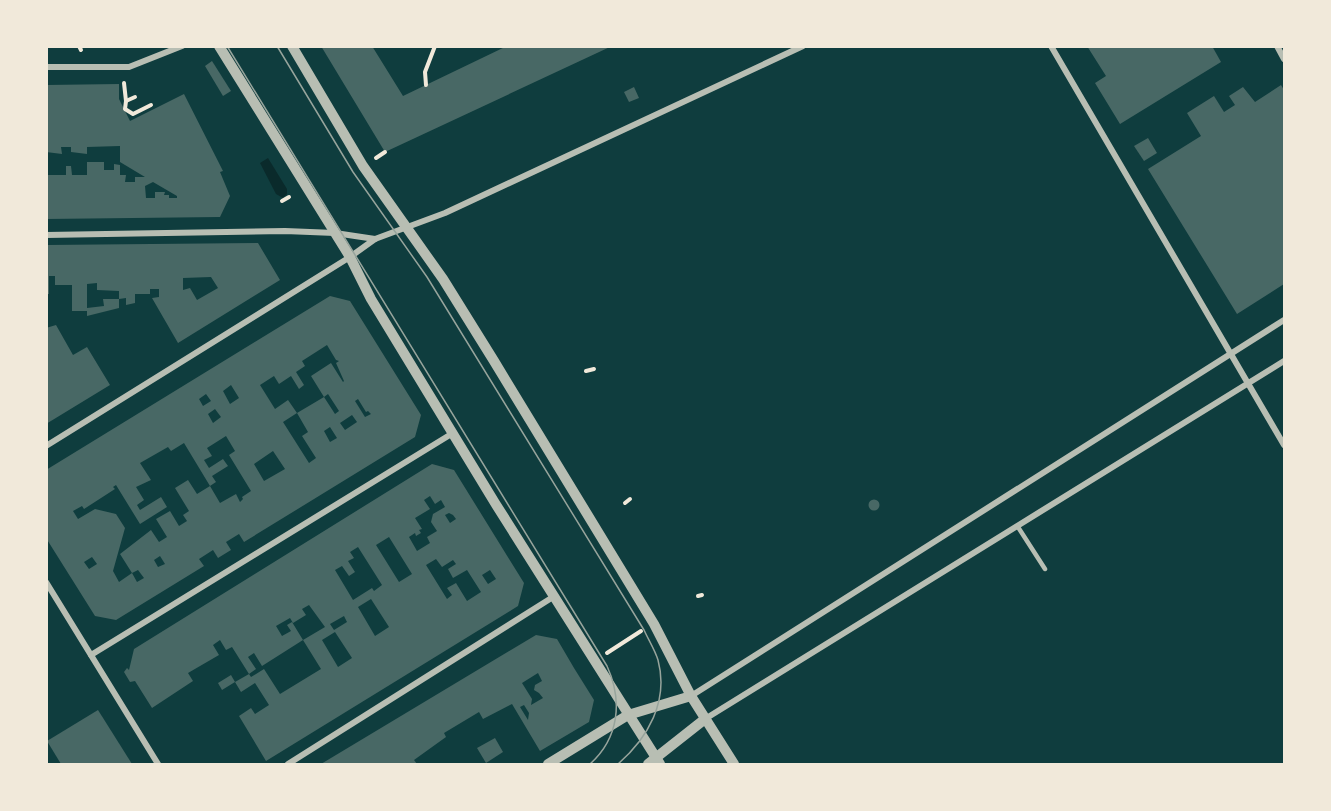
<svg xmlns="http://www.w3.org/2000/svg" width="1331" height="811" font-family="'Times New Roman',serif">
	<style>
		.water { fill: #0a2a2b }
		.building { fill: #486865; fill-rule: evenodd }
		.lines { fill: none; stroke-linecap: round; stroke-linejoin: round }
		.path { stroke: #f1e9da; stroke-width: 4 }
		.service { stroke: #b8beb3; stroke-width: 4.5 }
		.minor { stroke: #b8beb3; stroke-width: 6 }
		.tertiary { stroke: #b8beb3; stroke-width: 10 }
		.tram { stroke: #97a49c; stroke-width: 1.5 }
	</style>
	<rect width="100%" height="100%" fill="#0f3d3e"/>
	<polygon class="water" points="268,158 287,189 287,194 283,198 276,194 260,163"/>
	<g class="building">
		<polygon points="321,46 372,46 403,96 507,46 612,46 385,152"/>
		<polygon points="1087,46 1212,46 1221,62 1120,124 1095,83 1106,76"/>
		<polygon points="212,61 231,91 223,96 205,66"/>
		<path d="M119,84V99L130,121L184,94L223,171L220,172L230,196L220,217L46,219V175H66V166H71L72,175H87V162H104V170H114V164L120,165V175H126L125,182H135V177H145L120,162V146L87,147V154L71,152V147H61L62,154L46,152V85ZM153,182L177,196V198H169V195H164L165,192H155V198H146L145,186Z"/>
		<polygon points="1281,85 1284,90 1284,284 1237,314 1148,169 1201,136 1187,113 1214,96 1224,112 1235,105 1229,96 1243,87 1255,102"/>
		<polygon points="634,87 639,98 629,102 624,92"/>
		<polygon points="1148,138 1157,153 1144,161 1134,146"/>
		<path d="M258,243L280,280L178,343L152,298L159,297V289H150V294H135V303L126,305V298L119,299V291L97,290V283L87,284V308L104,306L103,299H119V308L87,316V311H72V285H55V276H49V294H46V245ZM211,277L218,288L197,300L190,288L183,290V278Z"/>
		<path d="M330,296L350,301L421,415L415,437L244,542L239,534L226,542L231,550L218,558L213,550L199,559L204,566L116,620L95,616L46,538V470ZM327,345L336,360L339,361L336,363L344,381L343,382L331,363L311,376L324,397L328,394L339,411L335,414L324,397L297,413L308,432L302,436L316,458L309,463L283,422L297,413L288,400L275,409L260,385L274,376L279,384L291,376L299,389L304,385L296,372L305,366L302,361ZM231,385L239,398L230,404L223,391ZM206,394L211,401L203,406L199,399ZM358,399L366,412L368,411L371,414L365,417L355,401ZM215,409L221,417L213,423L208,414ZM352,415L357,422L345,430L340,423ZM330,427L337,438L330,442L324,431ZM226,436L235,451L229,455L251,491L242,497L243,499L240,502L236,494L220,503L210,486L197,494L188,480L175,488L189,511L183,515L187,521L179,526L170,511L156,519L167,537L159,542L151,530L120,554L132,573L138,570L144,578L137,582L132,573L119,582L113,571L125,528L116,514L95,509L78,519L73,511L82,506L84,509L115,489L113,487L116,485L140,524L167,507L161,497L140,510L137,505L144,500L136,487L151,480L140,463L168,447L171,451L184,443L210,486L216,482L212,476L228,466L223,459L209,468L204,460L212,456L207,448ZM273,451L285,469L264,481L254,464ZM160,556L165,564L158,567L154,560ZM92,557L97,564L89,569L84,562Z"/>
		<polygon points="56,325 73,355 87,347 110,385 46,424 46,328"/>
		<path d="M432,464L454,470L524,583L518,606L266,761L239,716L251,708L255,714L269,705L255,683L241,692L235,682L249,674L251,677L264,669L280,694L321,669L303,640L325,627L309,605L302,609L306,615L293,623L290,618L276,626L282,636L291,631L287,625L292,622L303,640L262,666L254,653L248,657L256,669L249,674L232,647L226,650L220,640L213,645L219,655L188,673L193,681L152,708L135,681L130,682L124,672L127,668L129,670L134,649ZM430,496L435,504L441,500L445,507L433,514L431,522L437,531L427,537L430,543L417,551L409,537L415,533L416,536L421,533L419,530L422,529L415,518L430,509L424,500ZM449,513L453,515L456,519L450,523L445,515ZM389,537L412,574L399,582L376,545ZM358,547L382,585L374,591L372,588L353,600L335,570L342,566L349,576L355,572L348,561L354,558L350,552ZM436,559L442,567L453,560L456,564L448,569L453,578L467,570L481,592L467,601L456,583L447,588L452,595L447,599L426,565ZM490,570L496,579L488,584L482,575ZM371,599L389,627L375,636L358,607ZM344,616L347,622L334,630L330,624ZM335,632L352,658L338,667L322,640Z"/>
		<circle cx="874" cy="505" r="5.5"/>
		<path d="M536,635L557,639L574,668L594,700L589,722L540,751L512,704L483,719L479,712L444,733L446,737L414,760L417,764H321ZM538,673L542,681L535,685L534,690L539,693L543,698L531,705L532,699L522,683ZM524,705L529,713L528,720L520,707Z"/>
		<polygon points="231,675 235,682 222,690 218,683"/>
		<polygon points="98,710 132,764 61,764 47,741"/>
		<polygon points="495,738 503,752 486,763 477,748"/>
	</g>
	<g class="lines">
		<g class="path">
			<polyline points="79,46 81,50"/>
			<polyline points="124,83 126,101 125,109 133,114 151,105"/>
			<polyline points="426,85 425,72 435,46"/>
			<polyline points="126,101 135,97"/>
			<polyline points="376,158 385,152"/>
			<polyline points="282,201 289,197"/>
			<polyline points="586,371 594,369"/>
			<polyline points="625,503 630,499"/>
			<polyline points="698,596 702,595"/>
			<polyline points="607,653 641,631"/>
		</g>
		<polyline class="service" points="1018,527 1045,569"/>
		<g class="minor">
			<polyline points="1051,46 1284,445"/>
			<polyline points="1277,46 1284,59"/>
			<polyline points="46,67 129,67 182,46"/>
			<polyline points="46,235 285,231 335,233 375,239"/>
			<polyline points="46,446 350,257 375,239 445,213 803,46"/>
			<polyline points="46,582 158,764"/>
			<polyline points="91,655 453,433"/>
			<polyline points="691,696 1284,320"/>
			<polyline points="705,719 1284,361"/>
			<polyline points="288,764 553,597"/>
		</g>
		<g class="tertiary">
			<polyline points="219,46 350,257 371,299 495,503 660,764"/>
			<polyline points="292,46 363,166 443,279 494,361 654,624 691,696 734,764"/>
			<polyline points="548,764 628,715 691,696"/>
			<polyline points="648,764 705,719"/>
		</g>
		<g class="tram">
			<path d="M227,46L607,666C623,701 619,738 590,764"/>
			<path d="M277,46L353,172L427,277L644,630C648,639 655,650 658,660C669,701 648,738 618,764"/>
		</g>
	</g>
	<rect width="1331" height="811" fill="none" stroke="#f1e9da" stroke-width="96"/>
</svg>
